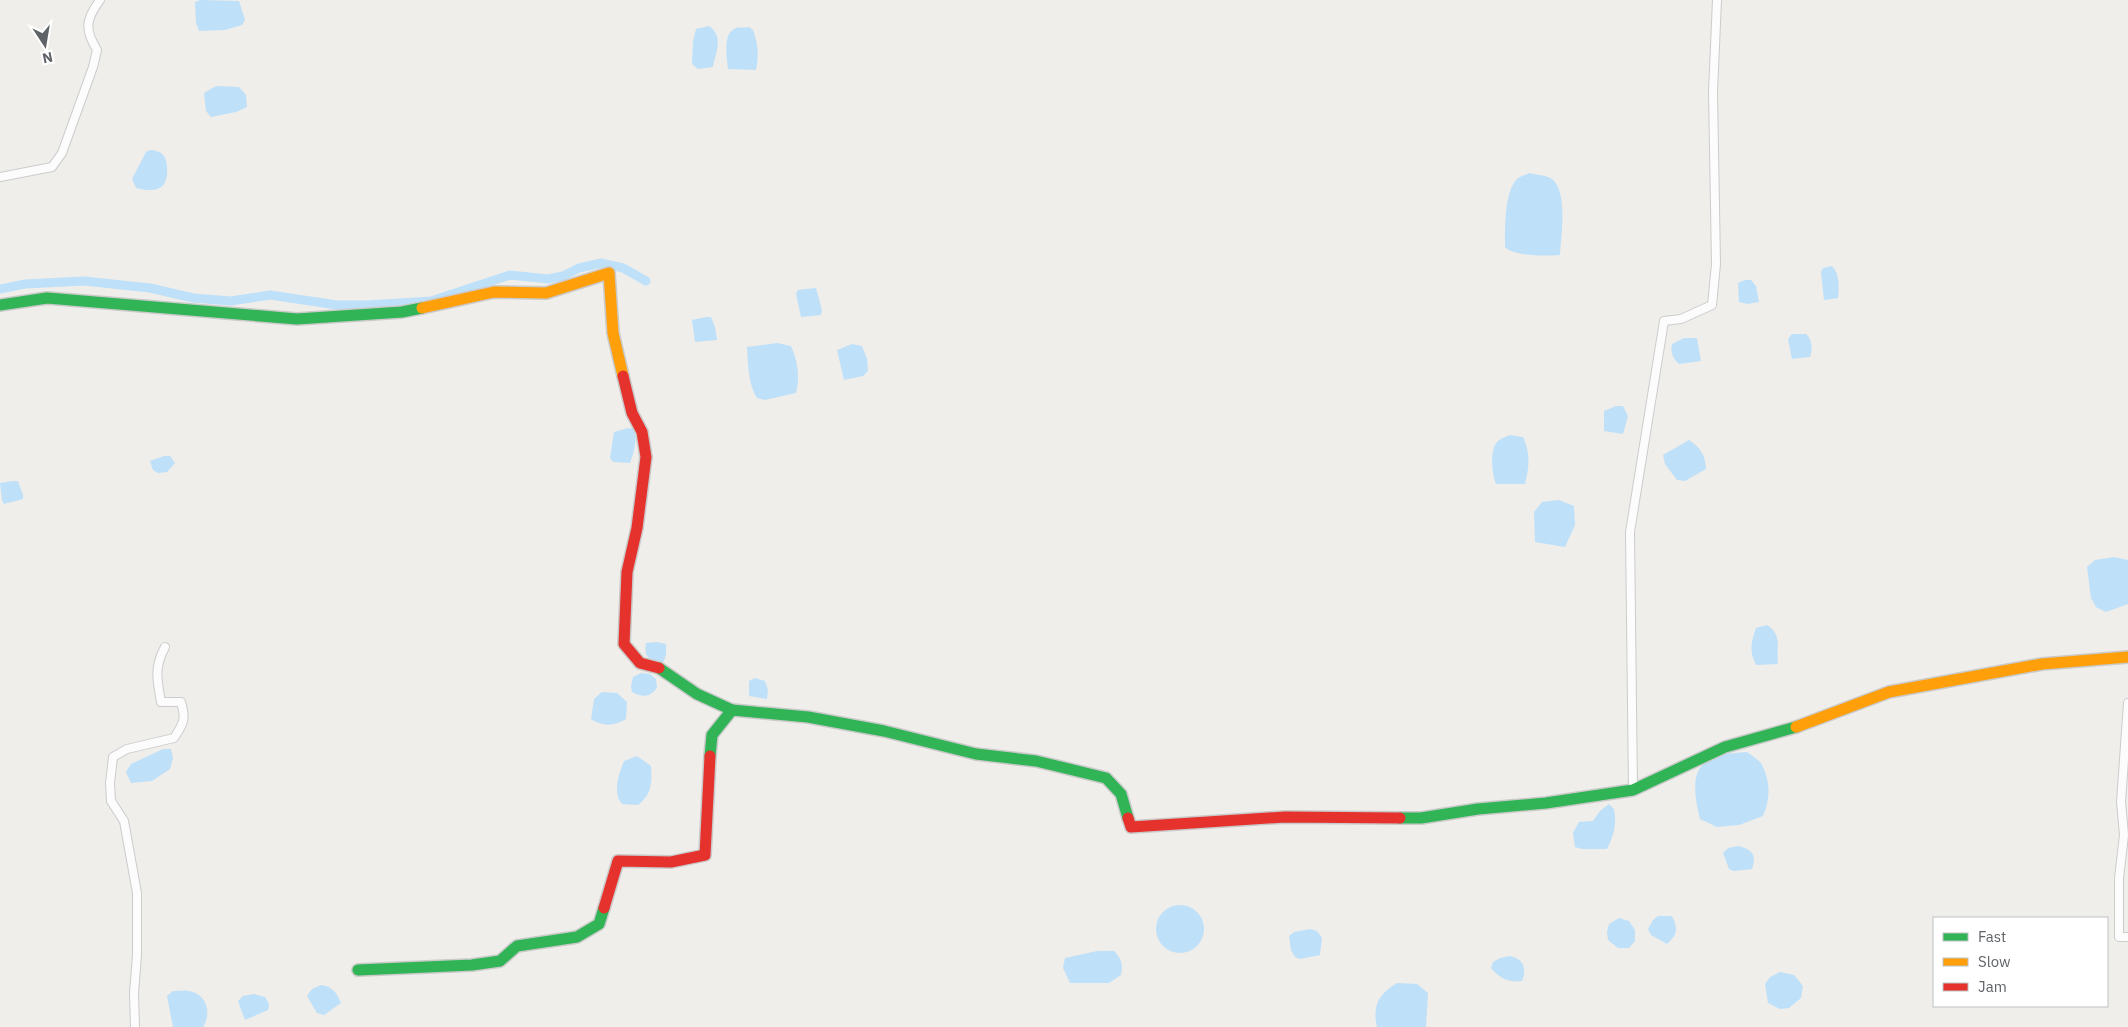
<svg xmlns="http://www.w3.org/2000/svg" width="2128" height="1027" font-family="'IBM Plex Sans',sans-serif">
	<style>
		.water { fill: #bfe0f9 }
		.lines { fill: none; stroke-linecap: round; stroke-linejoin: round }
		.canal { stroke: #bfe0f9; stroke-width: 9 }
		.street-casing { stroke: #cbcccc; stroke-width: 10 }
		.fast-casing { stroke: #cacacb; stroke-width: 14 }
		.slow-casing { stroke: #cacacb; stroke-width: 14 }
		.jam-casing { stroke: #cacacb; stroke-width: 14 }
		.street { stroke: #fdfcfc; stroke-width: 8 }
		.fast { stroke: #30b455; stroke-width: 11 }
		.slow { stroke: #ff9f0a; stroke-width: 11 }
		.jam { stroke: #e5322d; stroke-width: 11 }
	</style>
	<rect width="100%" height="100%" fill="#efeeea"/>
	<g class="water">
		<polygon points="200,0 239,1 245,20 242,25 225,30 199,31 196,23 195,2"/>
		<path d="M709,26C724,37 716,51 713,67L698,69L692,64L693,41L696,29Z"/>
		<path d="M749,27L753,30C758,42 759,57 756,70L728,69C727,57 722,33 736,28C739,27 745,28 749,27Z"/>
		<polygon points="216,86 239,87 246,95 247,107 236,112 211,117 206,111 204,93"/>
		<path d="M150,150C153,150 158,151 161,153C165,156 167,162 167,167C169,190 155,193 136,188L132,179L146,152Z"/>
		<path d="M1529,173C1536,175 1547,175 1552,179C1568,191 1561,236 1560,255C1547,256 1515,257 1505,247C1505,230 1504,190 1518,178C1521,176 1526,175 1529,173Z"/>
		<path d="M1832,266C1840,274 1839,288 1838,298L1824,300L1821,272L1823,268Z"/>
		<polygon points="1745,280 1751,280 1756,286 1759,302 1747,304 1739,302 1738,283"/>
		<polygon points="816,288 822,310 821,315 801,317 796,294 798,290"/>
		<polygon points="706,317 711,317 715,327 717,340 695,342 692,320"/>
		<path d="M1792,334H1806C1812,339 1813,349 1810,357L1792,359L1788,339Z"/>
		<path d="M1684,338H1697L1701,361L1679,364C1673,359 1670,352 1672,344Z"/>
		<path d="M777,343L791,346C798,362 800,376 796,393L765,400L757,398C748,384 748,363 747,347Z"/>
		<polygon points="852,344 862,346 867,359 868,371 863,376 844,380 837,350"/>
		<polygon points="1616,406 1623,406 1628,416 1623,434 1604,431 1604,411"/>
		<path d="M628,428L635,429C637,440 634,453 630,463L613,462L610,458L614,432Z"/>
		<path d="M1510,435L1523,437C1531,454 1529,467 1525,484H1496C1492,474 1489,449 1498,441C1501,438 1506,437 1510,435Z"/>
		<path d="M1689,440C1701,448 1705,455 1706,469L1685,481L1677,480L1665,464L1663,455Z"/>
		<polygon points="164,456 170,456 175,463 167,472 158,473 153,470 150,461"/>
		<polygon points="12,481 18,481 23,495 23,499 4,504 2,500 0,483"/>
		<polygon points="1559,500 1574,506 1575,525 1565,547 1535,542 1534,512 1542,502"/>
		<polygon points="2114,557 2128,560 2128,604 2106,612 2096,607 2091,598 2087,567 2095,560"/>
		<path d="M1767,625C1783,635 1776,648 1778,664L1756,665C1749,651 1751,642 1756,628Z"/>
		<path d="M657,642L666,644V655L663,663C650,660 643,658 646,643Z"/>
		<path d="M641,673L650,674L656,679L657,688C650,697 643,698 632,692L631,686L633,677Z"/>
		<polygon points="755,678 765,681 768,690 767,699 749,696 749,681"/>
		<path d="M602,692L617,693L627,702L626,719C615,726 602,727 591,719L594,699Z"/>
		<polygon points="163,749 171,749 173,758 170,769 152,781 131,783 126,772 131,764"/>
		<path d="M1747,752C1752,756 1760,760 1762,765C1771,782 1770,800 1763,816L1739,825L1717,827L1700,819C1694,795 1688,763 1719,755C1728,753 1738,753 1747,752Z"/>
		<path d="M637,756L651,766C652,783 652,794 638,805L622,804C612,792 619,774 624,761Z"/>
		<path d="M1609,804L1614,809C1617,824 1614,835 1607,849H1582L1575,847L1573,833L1579,822L1593,821L1600,811Z"/>
		<path d="M1738,846C1752,849 1757,855 1752,869L1734,871L1729,869L1723,853L1728,848Z"/>
		<circle cx="1180" cy="929" r="24"/>
		<path d="M1658,916H1672C1678,928 1678,934 1667,944L1651,935L1648,929L1653,920Z"/>
		<polygon points="1619,918 1629,921 1635,930 1635,941 1629,948 1618,948 1608,940 1607,932 1609,924"/>
		<polygon points="1310,929 1317,931 1322,938 1320,955 1300,959 1295,957 1291,950 1289,936 1294,932"/>
		<path d="M1097,951H1114C1122,959 1123,965 1121,975L1109,983H1070L1063,968L1065,958Z"/>
		<path d="M1510,956C1524,959 1527,969 1522,981C1509,983 1499,978 1491,968L1493,962L1500,958Z"/>
		<polygon points="1780,972 1794,975 1803,986 1801,998 1789,1008 1780,1009 1768,1003 1765,984 1770,977"/>
		<path d="M1397,983L1417,984L1428,993L1426,1027H1377C1372,1005 1379,994 1397,983Z"/>
		<path d="M321,985C332,986 337,993 341,1003L324,1015L317,1013L307,996L312,989Z"/>
		<path d="M173,991C178,991 184,990 189,991C207,994 212,1013 203,1027H173L167,996Z"/>
		<polygon points="254,994 265,997 269,1004 268,1010 245,1020 238,1001 243,996"/>
	</g>
	<g class="lines">
		<polyline class="canal" points="0,289 25,284 84,281 150,288 193,298 231,301 270,295 337,305 367,305 431,301 510,275 548,279 563,276 579,268 601,263 623,268 646,281"/>
		<g class="street-casing">
			<g id="street">
				<path d="M0,177L52,167L62,153L93,67L97,50C84,29 86,19 100,0"/>
				<polyline points="2128,703 2121,802 2124,835 2119,878 2119,937 2128,937"/>
				<polyline points="1633,790 1630,532 1664,321 1681,319 1712,305 1716,264 1713,92 1717,0"/>
				<path d="M135,1027L134,993L137,955V893L124,821L111,801L110,783L113,757L127,749L174,738C184,723 186,719 181,702H161C157,680 154,667 165,647"/>
			</g>
		</g>
		<g class="fast-casing">
			<g id="fast">
				<polyline points="0,305 47,298 297,319 402,312 422,308"/>
				<polyline points="659,668 697,694 732,710"/>
				<polyline points="710,756 712,735 732,710 808,717 884,731 976,754 1036,761 1106,778 1121,794 1128,818"/>
				<polyline points="1400,818 1421,818 1478,809 1546,803 1633,790 1725,747 1796,727"/>
				<polyline points="358,970 472,965 500,961 517,946 577,937 599,924 604,908"/>
			</g>
		</g>
		<g class="slow-casing">
			<g id="slow">
				<polyline points="422,308 494,292 546,293 609,273 613,333 623,376"/>
				<polyline points="1796,727 1889,692 2042,664 2128,657"/>
			</g>
		</g>
		<g class="jam-casing">
			<g id="jam">
				<polyline points="623,376 632,413 642,432 646,457 637,528 627,572 624,644 640,663 659,668"/>
				<polyline points="1128,818 1131,827 1285,817 1400,818"/>
				<polyline points="604,908 618,861 671,862 705,855 710,756"/>
			</g>
		</g>
		<use href="#street" class="street"/>
		<use href="#fast" class="fast"/>
		<use href="#slow" class="slow"/>
		<use href="#jam" class="jam"/>
	</g>
	<rect x="1933" y="917" width="175" height="90" fill="#ffffff" stroke="#bfc1c3"/>
	<rect x="1943" y="933" width="25" height="8" fill="#30b455" stroke="#bfc1c3"/>
	<text x="1978" y="942" font-size="15" fill="#5f6368">Fast</text>
	<rect x="1943" y="958" width="25" height="8" fill="#ff9f0a" stroke="#bfc1c3"/>
	<text x="1978" y="967" font-size="15" fill="#5f6368">Slow</text>
	<rect x="1943" y="983" width="25" height="8" fill="#e5322d" stroke="#bfc1c3"/>
	<text x="1978" y="992" font-size="15" fill="#5f6368">Jam</text>
	<g transform="translate(45 45) rotate(168)" stroke="#ffffff" stroke-width="4" paint-order="stroke">
	<path d="M0-4L9 19L0 12L-9 19Z" fill="#5f6368"/>
	<text y="-8" font-size="14" font-weight="bold" text-anchor="middle" fill="#5f6368">N</text>
	</g>
</svg>
